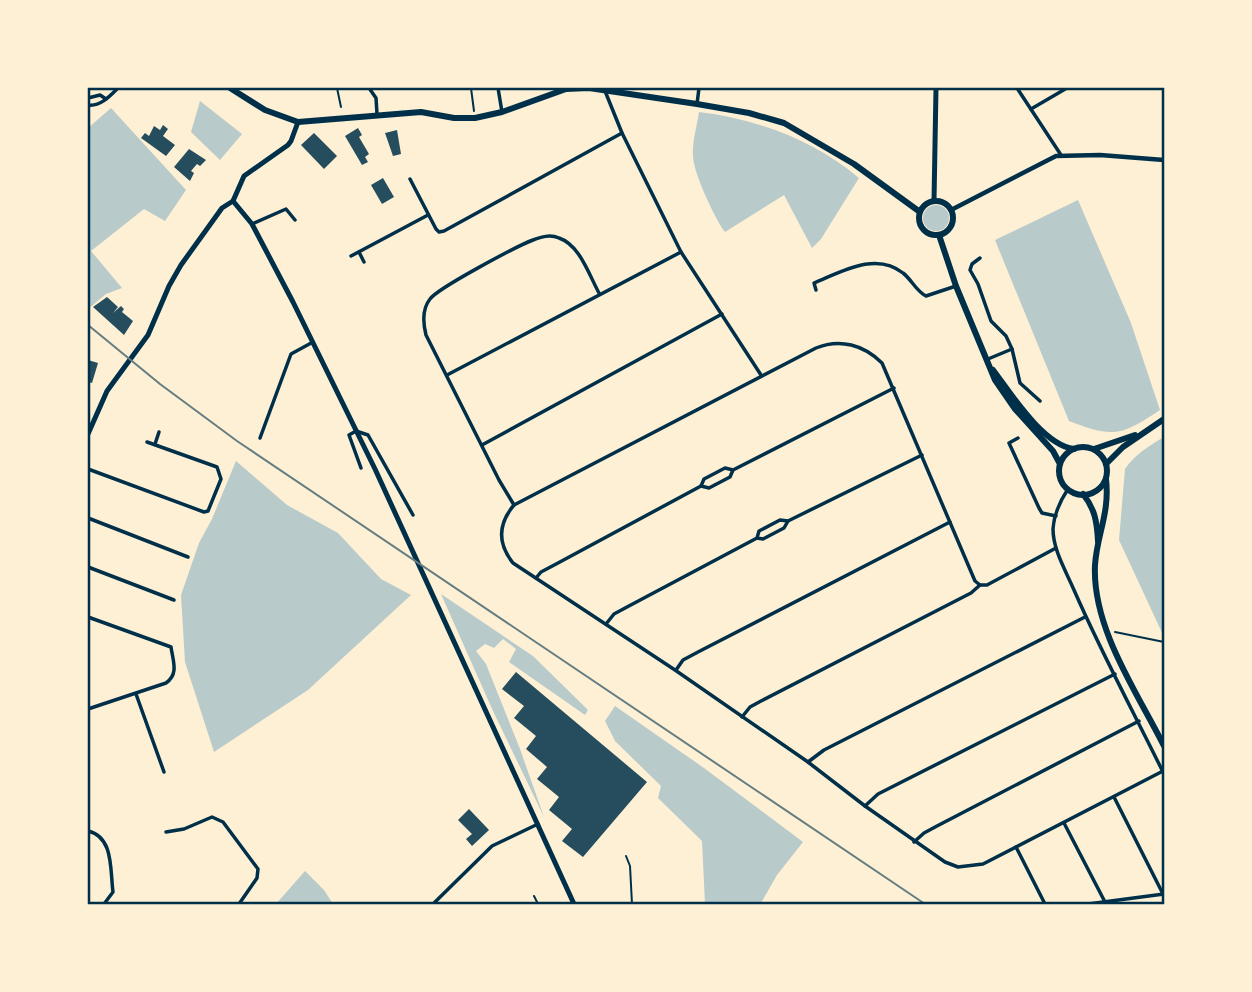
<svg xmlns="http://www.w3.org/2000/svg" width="1252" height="992" font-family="Karla,sans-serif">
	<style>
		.green { fill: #b9caca }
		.building { fill: #264d5e }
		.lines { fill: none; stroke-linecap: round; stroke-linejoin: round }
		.path { stroke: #003049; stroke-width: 2 }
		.service { stroke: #003049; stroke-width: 2 }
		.minor { stroke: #003049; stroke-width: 3.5 }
		.tertiary { stroke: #003049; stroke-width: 4.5 }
		.secondary { stroke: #003049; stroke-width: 5 }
		.primary { stroke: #003049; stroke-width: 6 }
		.trunk { stroke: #003049; stroke-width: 6 }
		.rail { stroke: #657d81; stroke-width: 2 }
		.neatline { fill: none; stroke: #003049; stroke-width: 2.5 }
	</style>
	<rect width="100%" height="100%" fill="#fdf0d5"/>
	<g class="green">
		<polygon points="200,101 242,134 220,160 191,132"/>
		<polygon points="111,108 186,190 165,221 144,209 91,251 122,288 106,294 88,309 88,128"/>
		<path d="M699,112C757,119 814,140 859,178L821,239L812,248L784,195L725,232C715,219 693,172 693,156C692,142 697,126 699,112Z"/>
		<path d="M1078,200L1131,323L1160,410C1121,436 1113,438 1069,421L995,240Z"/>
		<circle cx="936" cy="218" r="13"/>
		<path d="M1164,437V637L1119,540L1125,469C1135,454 1149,446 1164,437Z"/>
		<polygon points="236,461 287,505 338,533 381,579 411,595 308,690 214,752 185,662 181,595 199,543 212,519"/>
		<polygon points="441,594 533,656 588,710 585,715 509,662 516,649 503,639 494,648 485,644 476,651 486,664 520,749 544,817 493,711"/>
		<polygon points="615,706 704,768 803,842 777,875 761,903 705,904 702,841 658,798 661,786 615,741 605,721"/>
		<polygon points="305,871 324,890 333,904 276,904"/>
	</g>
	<g class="building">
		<polygon points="163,125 168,129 163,136 175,145 166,156 141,138 145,133 149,136 154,126 160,130"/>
		<polygon points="358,128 362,135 359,137 369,154 365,157 368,162 362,165 345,136"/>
		<polygon points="397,130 401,154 393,156 385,133"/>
		<polygon points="314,133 337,156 324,169 301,145"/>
		<polygon points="189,149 206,160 200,166 197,164 191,171 194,173 190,181 174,167"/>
		<polygon points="383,178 394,197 382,204 371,185"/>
		<polygon points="107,297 118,307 113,313 121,306 124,309 122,312 133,321 124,335 93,307"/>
		<polygon points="88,360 98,363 92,383 88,382"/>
		<polygon points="516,672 647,782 583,857 562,841 572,829 549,810 559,797 537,779 547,767 526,749 536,736 514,718 524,706 502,689"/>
		<polygon points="469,809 489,830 472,846 466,839 472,834 458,820"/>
	</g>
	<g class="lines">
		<g class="path">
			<polyline points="337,88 341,107"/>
			<polyline points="471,88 474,111"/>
			<polyline points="1115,632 1164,642"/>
		</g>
		<g class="service">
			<polyline points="626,856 630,866 632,904"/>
			<polyline points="534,896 538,904"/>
		</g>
		<g class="minor">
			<polyline points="369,88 376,98 377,114"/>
			<polyline points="498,88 502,112"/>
			<polyline points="1017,88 1061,155"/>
			<polyline points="605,91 622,133 681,252 761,375"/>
			<polyline points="88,98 100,95 106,99"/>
			<polyline points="697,104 699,88"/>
			<path d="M88,105C100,107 110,96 118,88"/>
			<polyline points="1031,109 1067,88"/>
			<polyline points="410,179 436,229 439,232 444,231 622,133"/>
			<polyline points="252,224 286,209 295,220"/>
			<polyline points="359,252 364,262"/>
			<polyline points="351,256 428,215"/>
			<polyline points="980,258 972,264 970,270 978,284 991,321 1006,336 1012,349 1020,383 1040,401"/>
			<path d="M816,290L814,283C841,272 876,251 903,273C912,280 916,291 926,296L956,286"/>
			<polyline points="988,359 1012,349"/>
			<polyline points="447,375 681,252"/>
			<polyline points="260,438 291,354 313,342"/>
			<polyline points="1018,438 1009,443 1039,508 1042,513 1056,516"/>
			<polyline points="155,444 159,432"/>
			<polyline points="482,445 722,314"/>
			<polyline points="361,468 349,435 356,431 368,435 413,515"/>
			<polyline points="88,469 204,512 208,511 221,479 217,467 147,442"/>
			<polyline points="733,470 725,468 704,479 701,486 709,488 730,477 733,470 894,388"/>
			<path d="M1068,489C1060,501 1054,514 1053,529C1053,550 1066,571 1074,590C1101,652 1134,713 1164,774"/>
			<path d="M514,505L499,480L426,335C423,323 422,309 430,299C438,288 517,246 533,240C541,237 550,234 559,238C580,245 589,275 599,293"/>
			<polyline points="88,518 188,557"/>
			<polyline points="788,521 922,455"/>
			<polyline points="88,567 174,600"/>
			<polyline points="536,578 541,572 558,563 701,486"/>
			<path d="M980,585L975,581L882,363C864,345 840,338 816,348L514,505C498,524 497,543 513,563L675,670L808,762L865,806L945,862L958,867L983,864L1163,771"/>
			<path d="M88,617L171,647C173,661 179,674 166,683L88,709"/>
			<polyline points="606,624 614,614 627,607 757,538 759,531 780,520 788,521 784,528 763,539 757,538"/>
			<polyline points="676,670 683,660 698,652 950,522"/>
			<polyline points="136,694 164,772"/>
			<polyline points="742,717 750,707 761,701 971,593 980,585 987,585 1056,548"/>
			<polyline points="808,762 824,750 1085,617"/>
			<polyline points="1114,797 1164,896"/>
			<polyline points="865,806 878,794 1115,674"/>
			<polyline points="1064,823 1105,902"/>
			<path d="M88,831C114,837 110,870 113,892L104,904"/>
			<polyline points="166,832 184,829 212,817 223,822 258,869 257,878 239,904"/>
			<polyline points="914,842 924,833 937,826 1139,721"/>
			<polyline points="1016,847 1045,904"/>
			<polyline points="433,904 492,846 538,824"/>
			<polyline points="1088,904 1164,894"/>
		</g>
		<polyline class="tertiary" points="951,210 1056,156 1100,155 1164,160"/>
		<g class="secondary">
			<polyline points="233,201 252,224 293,302 375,469 574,904"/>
			<polyline points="934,201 936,88"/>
			<polyline points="88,434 107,391 148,335 169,286 181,265 222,208 233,201 244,176 288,145 291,141 298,122"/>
		</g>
		<g class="primary">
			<polyline points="230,88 265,110 298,122 421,112 454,118 475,118 502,112 566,89 589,88 697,104 749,113 784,123 854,164 920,212"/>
			<circle cx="936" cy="218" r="17"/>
			<polyline points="939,235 956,286 995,380 1015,409 1053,451 1060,464"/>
			<path d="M993,370C1011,394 1043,445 1074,449"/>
		</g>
		<g class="trunk">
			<circle cx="1083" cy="471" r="24"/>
			<polyline points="1094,449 1135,435"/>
			<polyline points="1106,464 1123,447 1164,419"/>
			<path d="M1106,479C1110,513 1097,534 1095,565C1092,628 1137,692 1164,746"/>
			<path d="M1083,494C1095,509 1097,522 1098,541"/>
		</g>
		<polyline class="rail" points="88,325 160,384 237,441 925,904"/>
	</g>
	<rect width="1252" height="992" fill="none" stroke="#fdf0d5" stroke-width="178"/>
	<rect x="89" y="89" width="1074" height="814" class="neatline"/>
</svg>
